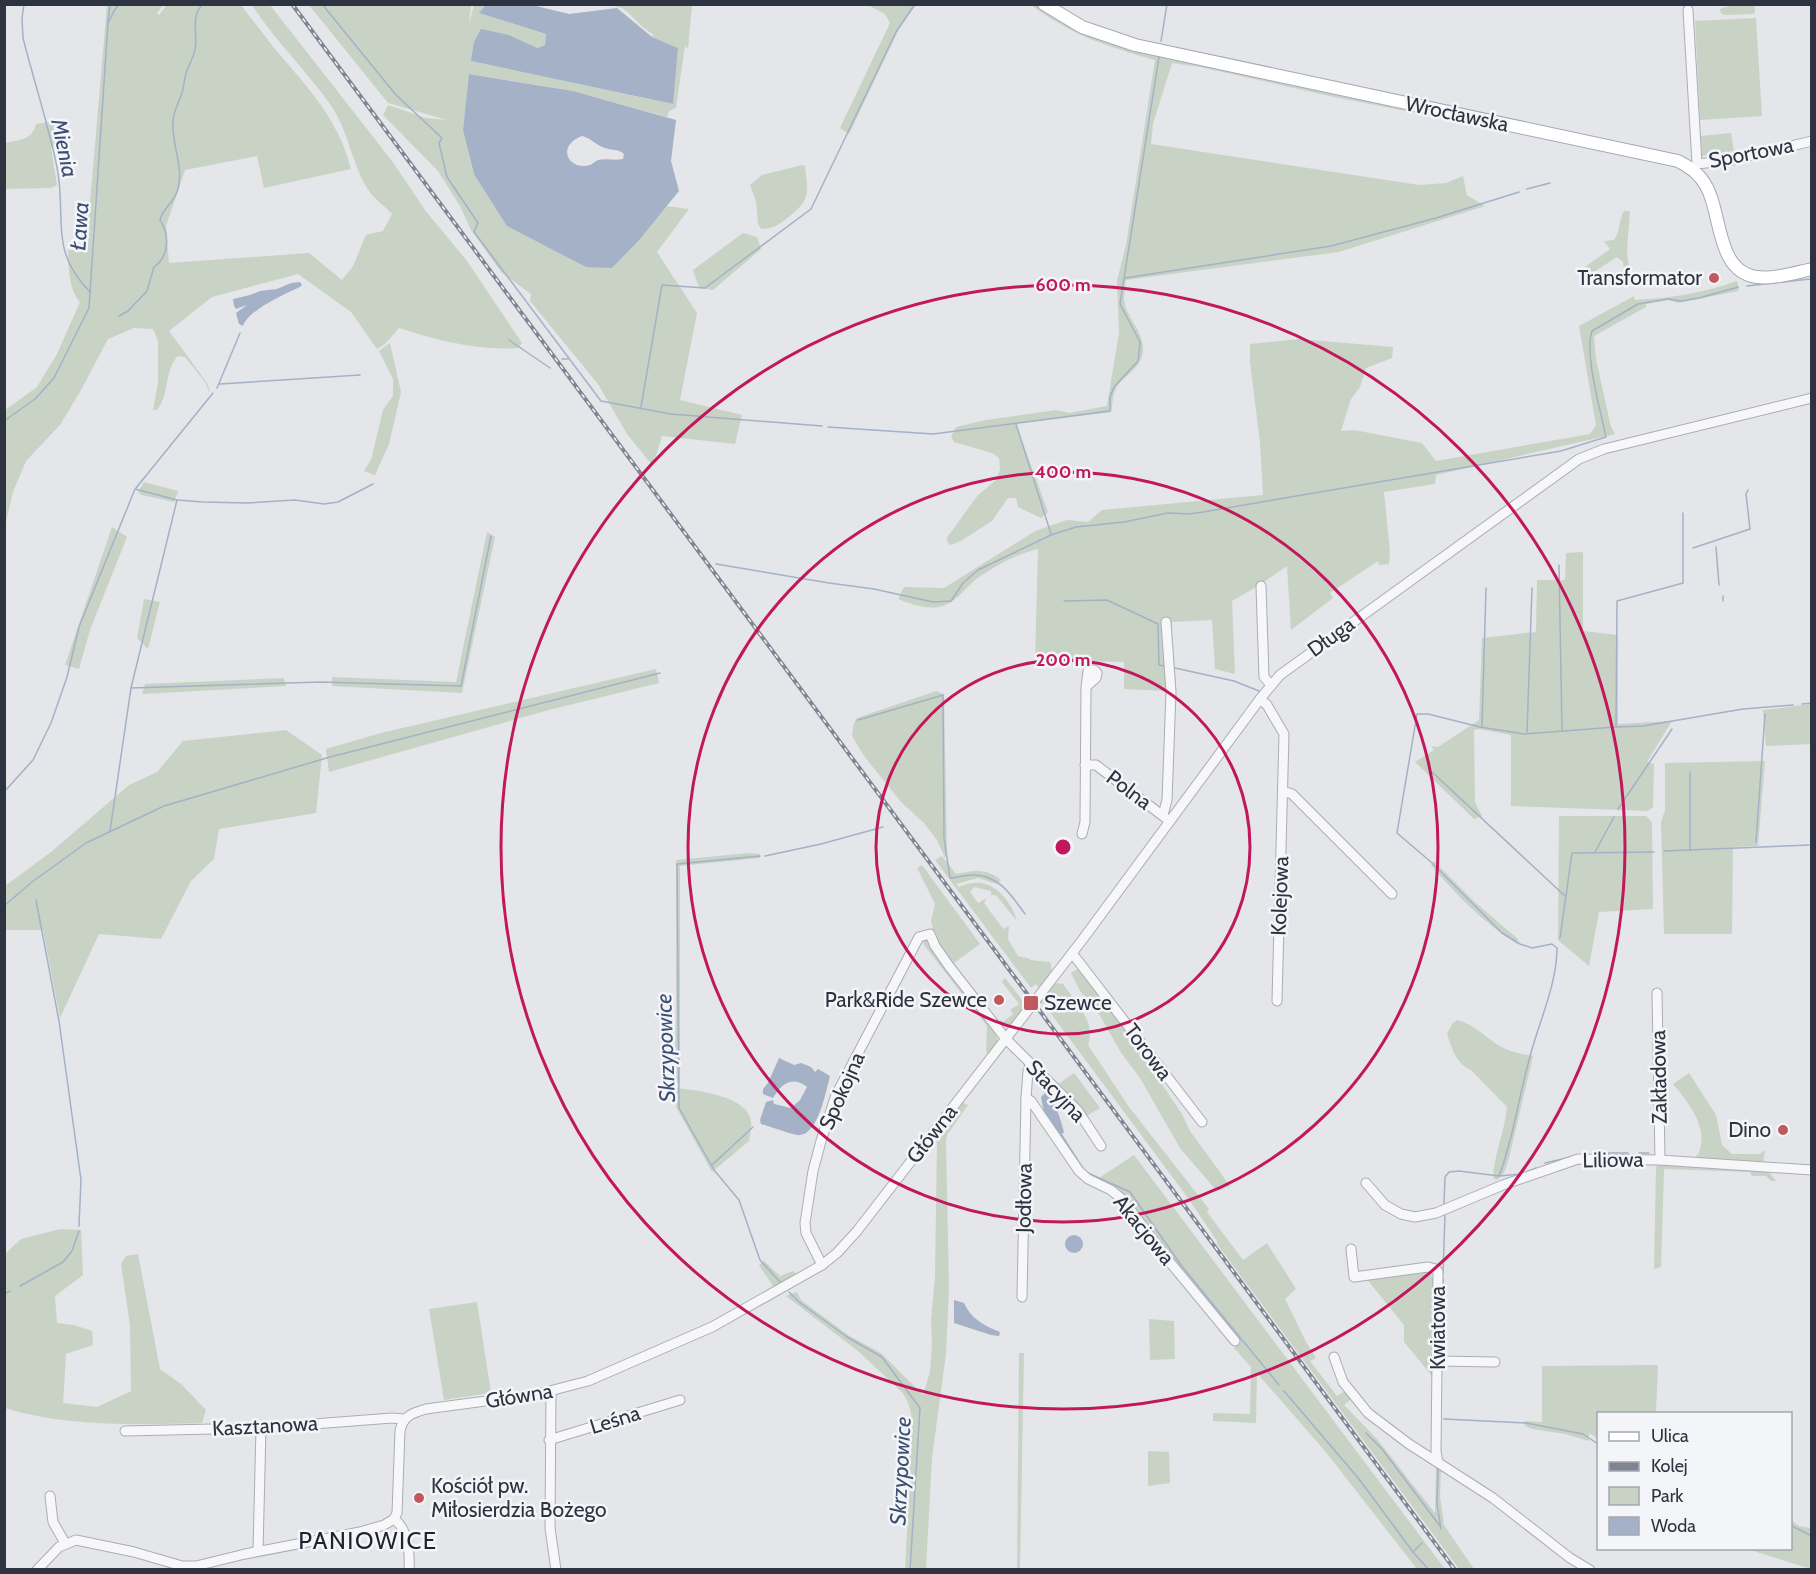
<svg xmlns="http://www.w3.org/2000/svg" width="1816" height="1574" font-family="Cabin,sans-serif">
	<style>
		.green { fill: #c8d3c6 }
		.water { fill: #a4b1c6; fill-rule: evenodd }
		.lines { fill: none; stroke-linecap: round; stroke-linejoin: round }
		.stream { stroke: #a4b1c6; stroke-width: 1.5 }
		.minor-casing { stroke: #aaadb4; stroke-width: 11 }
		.major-casing { stroke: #a5aab5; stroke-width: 14 }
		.minor { stroke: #f7f7f9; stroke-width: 9 }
		.major { stroke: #fff; stroke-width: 12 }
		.rail-casing { stroke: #7f8592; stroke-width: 4 }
		.rail { stroke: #f4f5f8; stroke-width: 1.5; stroke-dasharray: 4.5; stroke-linecap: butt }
		.ring { fill: none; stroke: #c2185b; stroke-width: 3 }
		.poi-dot { fill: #c1585e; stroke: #f4f5f8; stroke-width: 2 }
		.labels { text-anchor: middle; stroke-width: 5; stroke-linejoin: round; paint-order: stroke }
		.street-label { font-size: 21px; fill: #2e3341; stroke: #f4f5f8 }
		.poi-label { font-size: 21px; fill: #2e3341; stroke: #f4f5f8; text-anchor: end }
		.water-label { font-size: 22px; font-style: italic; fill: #3c4e71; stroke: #f4f5f8 }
		.quarter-label { font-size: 24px; letter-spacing: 1.5px; fill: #1f2432; stroke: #f4f5f8 }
		.centre { fill: #c2185b; stroke: #f4f5f8; stroke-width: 3 }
		.ring-label { font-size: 18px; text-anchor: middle; font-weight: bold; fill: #c2185b; stroke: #f4f5f8; stroke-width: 5; stroke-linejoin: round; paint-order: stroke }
	</style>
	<rect width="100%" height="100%" fill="#e4e6ea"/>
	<g class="green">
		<path d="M626,4L633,6L631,5H692L688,49L685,46L676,108L669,111L667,117L573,91L470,74L463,129L474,174L612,268L667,206L689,209L657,252L697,313L680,400L742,415L735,444L662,436L653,466L627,434L598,384L530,301L531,294L501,272L471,230L460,206L438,171L383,115L388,105L426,118L447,120L388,103L309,5H471L469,24L474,5H510L485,6L479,13L546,34L545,45L539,48L509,35L471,61L672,104L678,48L652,37L653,34C641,28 635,18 625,10C614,2 582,5 569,5Z"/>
		<path d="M107,5H163L157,13L159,15L167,5H241C252,19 263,34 275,49C308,88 338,118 351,169L264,188L257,156L185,170L166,226L169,263L309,253L342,280L353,266L366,235L383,231L392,214C385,206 375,200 369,191C352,165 349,133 332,107C307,71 275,41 252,5H270L392,161L425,210L467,261L522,343L518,348C477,351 437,340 399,328L385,344L377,349L351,312L298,274L212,297L169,331L207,383L210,391L209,392L205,382L185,357L178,356C164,370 170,394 157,410H153L158,383V341L153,329L134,328L108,339L80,392L60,425L26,461L13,492L5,526V410L37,387L57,354L80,302C68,289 69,267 68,250L86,249Z"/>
		<polygon points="897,5 916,5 899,29 849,134 840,128 890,23 885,14 868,5"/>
		<path d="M1031,5H1039L1072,25L1493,125V128L1483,126L1334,97L1200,67L1172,63L1153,124L1151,144L1419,185L1446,183L1463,176L1467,195L1485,206L1339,252L1126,280C1125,286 1124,293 1124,299C1125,316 1142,329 1143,347C1144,369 1123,374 1116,389C1112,395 1113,406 1111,412L1016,424L1048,512L1041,518L1018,507L1016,498H1008L992,521L961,541L950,545L946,539L978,495L995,481L1000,470L999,458L992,453L954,442L951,437L956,427L986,420L1056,410L1069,413L1107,406L1119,332L1117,281L1126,245L1155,60C1106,46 1073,36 1031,5Z"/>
		<polygon points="1732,5 1754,5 1755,10 1754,14 1724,15 1721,13 1720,9"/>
		<polygon points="1756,18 1762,116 1700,120 1695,21"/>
		<path d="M55,121L61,144L51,148L57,185L51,188L5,189V143C18,140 33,140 36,124Z"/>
		<polygon points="1731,133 1734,151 1702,156 1701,136"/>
		<path d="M802,165L805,166C808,196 811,200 786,219C777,226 772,229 761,229L758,224L756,201L750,185L762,175Z"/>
		<path d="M1624,211H1630L1627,250L1630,279L1626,281L1623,262L1617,257L1589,275L1585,267L1610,249L1604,241L1614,240C1621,231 1618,221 1624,211Z"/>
		<polygon points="743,233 757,237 761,249 713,290 699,288 693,270"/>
		<path d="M1737,281L1739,288L1738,291L1678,303L1668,300L1646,304V307L1594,336L1596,359L1611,427L1615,434L1436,475L1435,484L1384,492L1390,552L1389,564L1379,565L1378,561L1330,593L1333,598L1291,630L1287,566L1258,586L1232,601L1235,674L1215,669L1212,620L1172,622V645L1167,691L1124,689V662L1035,660L1038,549C1017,554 997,565 979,577C969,584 962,595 951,602C936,613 913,605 898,599L904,587L944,588L1035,531L1067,520L1088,522L1102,510L1263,495L1260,442L1250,362V344L1299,339L1393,347L1392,358L1366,368L1360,387L1351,399L1341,431L1354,430L1422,443L1436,461L1590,434L1596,425L1579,326L1634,296L1635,300C1672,298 1703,293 1737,281Z"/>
		<polygon points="390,343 401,392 389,444 375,475 364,471 371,460 383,410 393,396 393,379 379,351"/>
		<polygon points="144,482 178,491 174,502 142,495 138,492"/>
		<polygon points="112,527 127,537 90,630 79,669 65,665"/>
		<polygon points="487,532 495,537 462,693 332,686 332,677 456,682"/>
		<polygon points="1583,552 1583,631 1618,635 1618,724 1672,721 1647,762 1654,764 1653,807 1648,811 1511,806 1511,735 1479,729 1474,730 1475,802 1482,816 1474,819 1415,762 1434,750 1431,746 1438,747 1479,720 1482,638 1536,632 1537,580 1565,580 1566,553"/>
		<polygon points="144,599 160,602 148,649 137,638"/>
		<polygon points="656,669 659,683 549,710 329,772 326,749 381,733"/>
		<polygon points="284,678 286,686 142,694 145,684"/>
		<polygon points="936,691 944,694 947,853 945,858 937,840 924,823 901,802 864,756 852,736 854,723 857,718"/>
		<polygon points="1811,704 1811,744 1766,746 1763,710"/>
		<polygon points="286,730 322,755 316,813 219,829 214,859 191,881 161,939 99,934 60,1018 43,930 5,930 5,886 51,852 129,785 157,772 183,741"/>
		<polygon points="1765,761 1758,846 1733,847 1732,934 1664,934 1661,822 1665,810 1665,763"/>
		<polygon points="1559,816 1646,816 1652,822 1653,909 1599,912 1589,966 1558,940"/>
		<polygon points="749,853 760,854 760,858 680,866 680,1083 674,1083 676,1014 676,860"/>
		<path d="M942,856L956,874C973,870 987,868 1001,880L997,884L978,878L956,884L959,887C980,878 995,884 1008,902C1012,908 1015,912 1016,920L996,895H991V891L974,887L970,892L978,903L987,898L984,903L1001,926L1004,929L1008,926L1009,927L1008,939L1018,956L1030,959V960L1050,962L1052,971L1039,988L1036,984L1031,988L935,860Z"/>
		<path d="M1434,861L1477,904L1518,939L1517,944C1484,923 1456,895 1431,865Z"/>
		<polygon points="922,865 980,944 954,963 970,984 967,986 937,944 931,921 935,904 917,868"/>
		<polygon points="928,936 993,1028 998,1041 988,1054 986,1052 987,1026 924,945 922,938"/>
		<polygon points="1078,969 1109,1006 1182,1114 1190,1131 1230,1186 1221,1190 1216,1190 1180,1148 1140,1078 1122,1054 1096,1009 1080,991 1071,973"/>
		<polygon points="1005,978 1026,1005 1011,1025 1005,1027 999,1022 1001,1020 1003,1022 1013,1014 1010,1010 1019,1004 1002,982"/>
		<path d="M1056,983L1063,984C1076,1003 1096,1021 1088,1045L1129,1107L1209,1209L1207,1212L1243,1260L1267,1243L1296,1289L1285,1299L1306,1342L1316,1358L1310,1361L1337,1396L1345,1391L1351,1399L1344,1405L1377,1439L1435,1513L1436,1465L1441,1468L1440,1496L1444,1525L1474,1569H1459L1217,1244V1241L1188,1198L1043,1003L1039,1004Z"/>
		<path d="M1457,1020C1473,1024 1482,1034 1495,1043C1506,1051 1520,1054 1533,1056L1509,1158L1504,1173L1497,1180L1493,1178C1494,1154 1505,1131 1507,1107L1471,1070C1456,1064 1452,1048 1447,1034L1452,1024Z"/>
		<polygon points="1074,1073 1100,1108 1086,1116 1057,1085"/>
		<path d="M1689,1073L1716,1115L1722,1145L1732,1154H1760L1765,1150L1763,1163L1698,1159L1696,1155H1698C1710,1129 1689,1103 1673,1084Z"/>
		<path d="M676,1088C696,1090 748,1096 751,1121C752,1127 750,1135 749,1141L712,1172L676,1107Z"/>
		<path d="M961,1102L968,1105L947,1135L946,1141L949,1289L946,1354L932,1458L926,1569H905L910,1477C906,1448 921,1418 902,1392L858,1351L786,1296L797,1292L801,1300L848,1335L881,1353L923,1395L930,1372L932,1344L931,1320L935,1277L937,1142L928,1150L925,1149Z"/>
		<polygon points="1134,1155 1445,1569 1417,1569 1325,1451 1257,1373 1256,1423 1213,1421 1213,1413 1250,1414 1251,1367 1234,1348 1239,1343 1122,1193 1096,1180"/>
		<polygon points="1658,1163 1768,1171 1776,1181 1771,1181 1766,1176 1752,1176 1750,1172 1664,1169 1661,1267 1654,1269 1656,1168"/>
		<path d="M60,1229L81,1230L83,1275L55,1296L57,1323L74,1325L92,1331L93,1345L66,1354L63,1403L97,1407L131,1391L130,1325L121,1264L126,1256L138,1254L160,1369L181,1384L206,1410L202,1423C139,1425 65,1427 5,1408V1254L21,1239Z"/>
		<polygon points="764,1261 780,1276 793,1271 797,1275 777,1287 773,1286 759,1265"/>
		<polygon points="1428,1273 1431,1274 1433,1279 1432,1376 1404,1342 1404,1325 1366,1278"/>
		<polygon points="477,1302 491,1393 444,1400 429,1309"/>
		<polygon points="1149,1319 1174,1321 1175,1359 1150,1360"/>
		<polygon points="1019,1353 1024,1353 1020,1569 1017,1570"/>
		<polygon points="1658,1365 1656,1413 1598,1414 1598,1439 1589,1433 1589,1441 1565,1434 1532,1429 1525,1426 1524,1421 1542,1422 1542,1366"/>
		<polygon points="1148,1451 1169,1452 1170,1483 1148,1486"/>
		<polygon points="1791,1520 1799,1526 1811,1528 1811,1569 1747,1549 1790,1548"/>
	</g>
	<g class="water">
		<polygon points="528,4 569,14 617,8 652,37 678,48 673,104 471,61 474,42 481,29 509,35 538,48 545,45 546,34 479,13 485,6"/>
		<path d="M469,74L573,91L676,120L671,161L679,191L640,239L612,268L586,267L507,226L474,174L463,130ZM582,136C591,138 596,145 605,148C612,151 618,148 624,154L623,159C615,161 606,158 598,160C594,162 591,166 585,166C566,167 558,145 582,136Z"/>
		<path d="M300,282L302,285L300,287C285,294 248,310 243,326L239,324L236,313L247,305L236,309L234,306L233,299L250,295L260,291L277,289L291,283Z"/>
		<path d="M779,1058L794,1065L801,1063L811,1067L815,1072L818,1069L830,1076C826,1090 818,1138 797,1135C787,1133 772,1127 761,1124L760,1120L766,1102L773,1100L774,1104L791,1108L800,1100L807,1087C792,1075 781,1084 773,1098L763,1094V1089L768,1083Z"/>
		<path d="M1047,1091L1052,1093C1055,1107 1061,1118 1064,1133L1057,1135L1044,1113L1041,1097Z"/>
		<circle cx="1074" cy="1244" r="9"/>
		<path d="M954,1300L964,1303C971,1319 985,1326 1000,1332L999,1336L991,1335L954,1323Z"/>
	</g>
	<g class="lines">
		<g class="stream">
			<path d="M24,4L22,18L23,38C34,81 48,124 57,167C67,218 48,249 90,292"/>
			<polyline points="322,4 396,95 442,138 439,143 447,177 478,223 474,232 601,401 671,414 822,426"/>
			<polyline points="108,22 110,4"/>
			<polyline points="1161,41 1167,4"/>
			<polyline points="1527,189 1550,183"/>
			<polyline points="1125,278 1331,246 1436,218 1519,192"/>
			<polyline points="1747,286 1810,279"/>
			<path d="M119,316L128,311L147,291L154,267C169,257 170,234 160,220C163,207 174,204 178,189C184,166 171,144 173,120C174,110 179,102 182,93C184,86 184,78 187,70C190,63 194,56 195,49C198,34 190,16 203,4"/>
			<polyline points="509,340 550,368"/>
			<polyline points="562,359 568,359"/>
			<polyline points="220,384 360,375"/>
			<polyline points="217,388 240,333"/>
			<polyline points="641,407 662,285 705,288 811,209 896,32 915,4"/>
			<polyline points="4,421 35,399 54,378 89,308 108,23 114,11 119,4"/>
			<polyline points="1016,424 1051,534"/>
			<polyline points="828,427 933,434 1110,411 1110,397 1114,387 1138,361 1139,354 1140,342 1120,304 1159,57"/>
			<polyline points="136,488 213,393"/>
			<polyline points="1716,547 1719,585"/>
			<polyline points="1693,548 1750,529 1746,494 1748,490"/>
			<path d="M716,564L829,583L874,589L933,602L951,601L963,583L978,570L1051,535L1076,527L1124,522L1168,513L1189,514L1203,512L1561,451L1606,437C1601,412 1584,354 1592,331L1638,304L1668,299L1681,301L1699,298L1738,287"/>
			<polyline points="1559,565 1562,730"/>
			<polyline points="1723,596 1723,601"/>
			<polyline points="1064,601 1107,600 1158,624 1159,665 1164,666"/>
			<polyline points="1175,668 1234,681 1259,691"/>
			<polyline points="131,688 321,682 461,686 491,536"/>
			<polyline points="1802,704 1812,703"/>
			<path d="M858,720L943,695L944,838L950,878C958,878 965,874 974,875C999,875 1012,896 1025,914"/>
			<polyline points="1482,726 1486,588"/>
			<polyline points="1617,727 1643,726 1743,709 1793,705"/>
			<polyline points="1527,732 1532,588"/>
			<polyline points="1432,772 1565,896"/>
			<polyline points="1690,772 1690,850"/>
			<polyline points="4,792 33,760 51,723 67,677 79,627 135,489 177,500 203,502 248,503 295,500 324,504 338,502 373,484"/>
			<polyline points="1618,809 1672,729"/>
			<polyline points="110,831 131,688 177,500"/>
			<polyline points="1756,842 1765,714"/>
			<polyline points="1664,851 1809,845"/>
			<polyline points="1595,852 1614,817"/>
			<polyline points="760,856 677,864 679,1108 714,1170 739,1200 760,1260 782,1284"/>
			<polyline points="765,856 821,844 883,827"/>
			<polyline points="36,900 59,1021 81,1180 79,1226"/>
			<polyline points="4,906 32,882 86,843 164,806 330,757 660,673"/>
			<polyline points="1560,938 1572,853 1654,852"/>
			<polyline points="1061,1134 1084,1170"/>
			<polyline points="1594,1153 1628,1153"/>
			<polyline points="1639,1153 1649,1153"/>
			<polyline points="1545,1163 1571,1157"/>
			<polyline points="712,1165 753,1127"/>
			<polyline points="1088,1173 1130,1192 1181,1265 1279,1385"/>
			<polyline points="1499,1176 1522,1174 1536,1168"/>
			<path d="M1444,1204L1445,1177L1449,1172L1459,1171L1499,1176C1513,1140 1518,1101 1528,1064C1537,1026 1557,986 1557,948L1552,944L1532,948L1520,944L1502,933L1431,862L1397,833L1417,714H1428L1480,727L1524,734L1616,727L1617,601L1683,583V513"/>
			<polyline points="1443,1273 1445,1215"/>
			<polyline points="20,1286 63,1262 72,1251 79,1231"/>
			<polyline points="789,1292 799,1302 847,1337 882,1357 920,1408 910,1570"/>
			<polyline points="4,1294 10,1291"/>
			<polyline points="1443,1307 1443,1278"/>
			<polyline points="1442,1337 1443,1313"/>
			<polyline points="1284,1391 1359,1479 1413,1552 1429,1570"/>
			<polyline points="1444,1419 1526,1423 1583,1434 1598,1444"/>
			<polyline points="1366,1433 1382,1449 1440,1526"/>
			<polyline points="1438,1469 1437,1504 1441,1529"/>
			<polyline points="1790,1525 1812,1536"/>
			<polyline points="1413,1552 1422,1543"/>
		</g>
		<g class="minor-casing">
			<g id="minor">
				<polyline points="1688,10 1697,164"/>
				<polyline points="1693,169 1697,164 1733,160 1812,141"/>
				<polyline points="1261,586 1264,677 1271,685"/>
				<polyline points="1260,699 1267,705 1284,734 1277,1001"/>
				<polyline points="1085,765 1096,765 1167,819"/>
				<polyline points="1283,791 1292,794 1392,894"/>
				<polyline points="1163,815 1167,800 1171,692 1166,622"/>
				<polyline points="1082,834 1085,822 1086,687 1096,678 1097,673 1094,670 1088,671 1086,687"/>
				<polyline points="1072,953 1202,1122"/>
				<polyline points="1657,993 1660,1160"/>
				<polyline points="1026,1098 1031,1101 1079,1171 1088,1179 1111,1190 1123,1200 1164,1255 1235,1341"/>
				<polyline points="1366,1183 1385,1205 1401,1214 1415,1217 1436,1213 1503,1185 1578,1159 1660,1160 1812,1170"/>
				<polyline points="1351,1249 1354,1277 1428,1267 1436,1269 1438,1272 1436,1452 1438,1462"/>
				<polyline points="822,1265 806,1233 805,1223 813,1171 821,1141 836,1095 919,937 930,934 935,946 949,966 1006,1039 1078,1111 1101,1146"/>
				<polyline points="1022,1297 1026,1098 1028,1071 1031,1064"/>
				<polyline points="1334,1357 1343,1382 1368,1413 1409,1444 1493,1498 1570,1558 1590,1570"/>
				<polyline points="1437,1361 1495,1362"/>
				<polyline points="551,1391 550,1528 556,1570"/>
				<polyline points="125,1431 261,1428 392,1418 404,1419"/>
				<polyline points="549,1440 680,1400"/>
				<polyline points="50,1496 53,1522 65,1543"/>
				<path d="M394,1519C409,1530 410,1552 409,1570"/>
				<polyline points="258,1551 261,1428"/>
				<path d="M37,1570L59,1547L76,1540L134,1552L182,1566H196L245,1554L360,1532L384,1525L394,1519L397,1513L400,1431C403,1416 412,1413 426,1409L538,1394L588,1381L712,1327L822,1265L837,1253L857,1231L1083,939L1260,699L1280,675L1579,459L1604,449L1812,398"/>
			</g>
		</g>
		<g class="major-casing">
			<path id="major" d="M1044,4L1082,27L1135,45L1678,161C1688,166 1697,172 1703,181C1723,208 1714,272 1757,277C1775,279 1794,273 1812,269"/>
		</g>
		<use href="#minor" class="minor"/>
		<use href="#major" class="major"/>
		<g class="rail-casing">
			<polyline id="rail" points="292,4 1455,1570"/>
		</g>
		<use href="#rail" class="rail"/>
	</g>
	<g class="ring">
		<circle cx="1063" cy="847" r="187"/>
		<circle cx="1063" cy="847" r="375"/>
		<circle cx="1063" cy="847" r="562"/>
	</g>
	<g class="poi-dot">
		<circle cx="1714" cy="278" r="6"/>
		<circle cx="999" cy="1000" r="6"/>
		<rect x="1023" y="995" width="16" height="16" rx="3"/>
		<circle cx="1783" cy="1130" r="6"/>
		<circle cx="419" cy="1498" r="6"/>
	</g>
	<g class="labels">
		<g class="street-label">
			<text transform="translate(1457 114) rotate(12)" y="7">Wrocławska</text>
			<text transform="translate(1751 153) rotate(-11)" y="7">Sportowa</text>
			<text transform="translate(1331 637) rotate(-36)" y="7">Długa</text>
			<text transform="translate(1129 790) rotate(37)" y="7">Polna</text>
			<text transform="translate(1280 896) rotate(-88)" y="7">Kolejowa</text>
			<text transform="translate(1148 1052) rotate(53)" y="7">Torowa</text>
			<text transform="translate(1659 1077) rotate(-91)" y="7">Zakładowa</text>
			<text transform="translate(842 1091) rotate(-66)" y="7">Spokojna</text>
			<text transform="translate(1056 1091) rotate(47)" y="7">Stacyjna</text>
			<text transform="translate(932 1134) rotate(-52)" y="7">Główna</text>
			<text transform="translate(1613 1160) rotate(-1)" y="7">Liliowa</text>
			<text transform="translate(1024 1198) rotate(-89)" y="7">Jodłowa</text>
			<text transform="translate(1144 1230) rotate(51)" y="7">Akacjowa</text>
			<text transform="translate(1438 1328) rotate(-90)" y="7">Kwiatowa</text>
			<text transform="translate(519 1396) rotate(-9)" y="7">Główna</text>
			<text transform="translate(615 1420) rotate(-17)" y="7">Leśna</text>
			<text transform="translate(265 1426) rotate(-3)" y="7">Kasztanowa</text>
		</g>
		<g class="poi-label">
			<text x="1702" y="285">Transformator</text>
			<text x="987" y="1007">Park&amp;Ride Szewce</text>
			<text x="1044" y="1010" text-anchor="start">Szewce</text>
			<text x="1771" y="1137">Dino</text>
			<text x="431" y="1493" text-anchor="start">Kościół pw.<tspan x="431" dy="24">Miłosierdzia Bożego</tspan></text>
		</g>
		<g class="water-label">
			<text transform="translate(65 148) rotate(78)" y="8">Mienia</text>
			<text transform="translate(79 226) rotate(-86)" y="8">Ława</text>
			<text transform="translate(665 1048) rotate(-92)" y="8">Skrzypowice</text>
			<text transform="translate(900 1471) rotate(-87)" y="8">Skrzypowice</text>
		</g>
		<g class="quarter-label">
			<text x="368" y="1549">PANIOWICE</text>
		</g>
	</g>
	<circle cx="1063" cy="847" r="9" class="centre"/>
	<g class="ring-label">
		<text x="1063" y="291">600 m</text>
		<text x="1063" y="478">400 m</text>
		<text x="1063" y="666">200 m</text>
	</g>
	<rect width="1816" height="1574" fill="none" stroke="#2e3341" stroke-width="12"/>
	<rect x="1597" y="1412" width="195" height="138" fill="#f4f5f8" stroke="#a5a7af" stroke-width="1.5"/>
	<rect x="1609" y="1432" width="30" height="9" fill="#ffffff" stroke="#a5a7af" stroke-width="1.5"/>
	<text x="1651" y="1442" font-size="18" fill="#2e3341">Ulica</text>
	<rect x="1609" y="1462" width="30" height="9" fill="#7f8592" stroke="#a5a7af" stroke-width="1.5"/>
	<text x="1651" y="1472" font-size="18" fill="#2e3341">Kolej</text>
	<rect x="1609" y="1487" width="30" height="18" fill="#c8d3c6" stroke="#a5a7af" stroke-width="1.5"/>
	<text x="1651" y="1502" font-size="18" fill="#2e3341">Park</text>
	<rect x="1609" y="1517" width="30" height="18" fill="#a4b1c6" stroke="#a5a7af" stroke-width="1.5"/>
	<text x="1651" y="1532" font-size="18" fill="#2e3341">Woda</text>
</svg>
